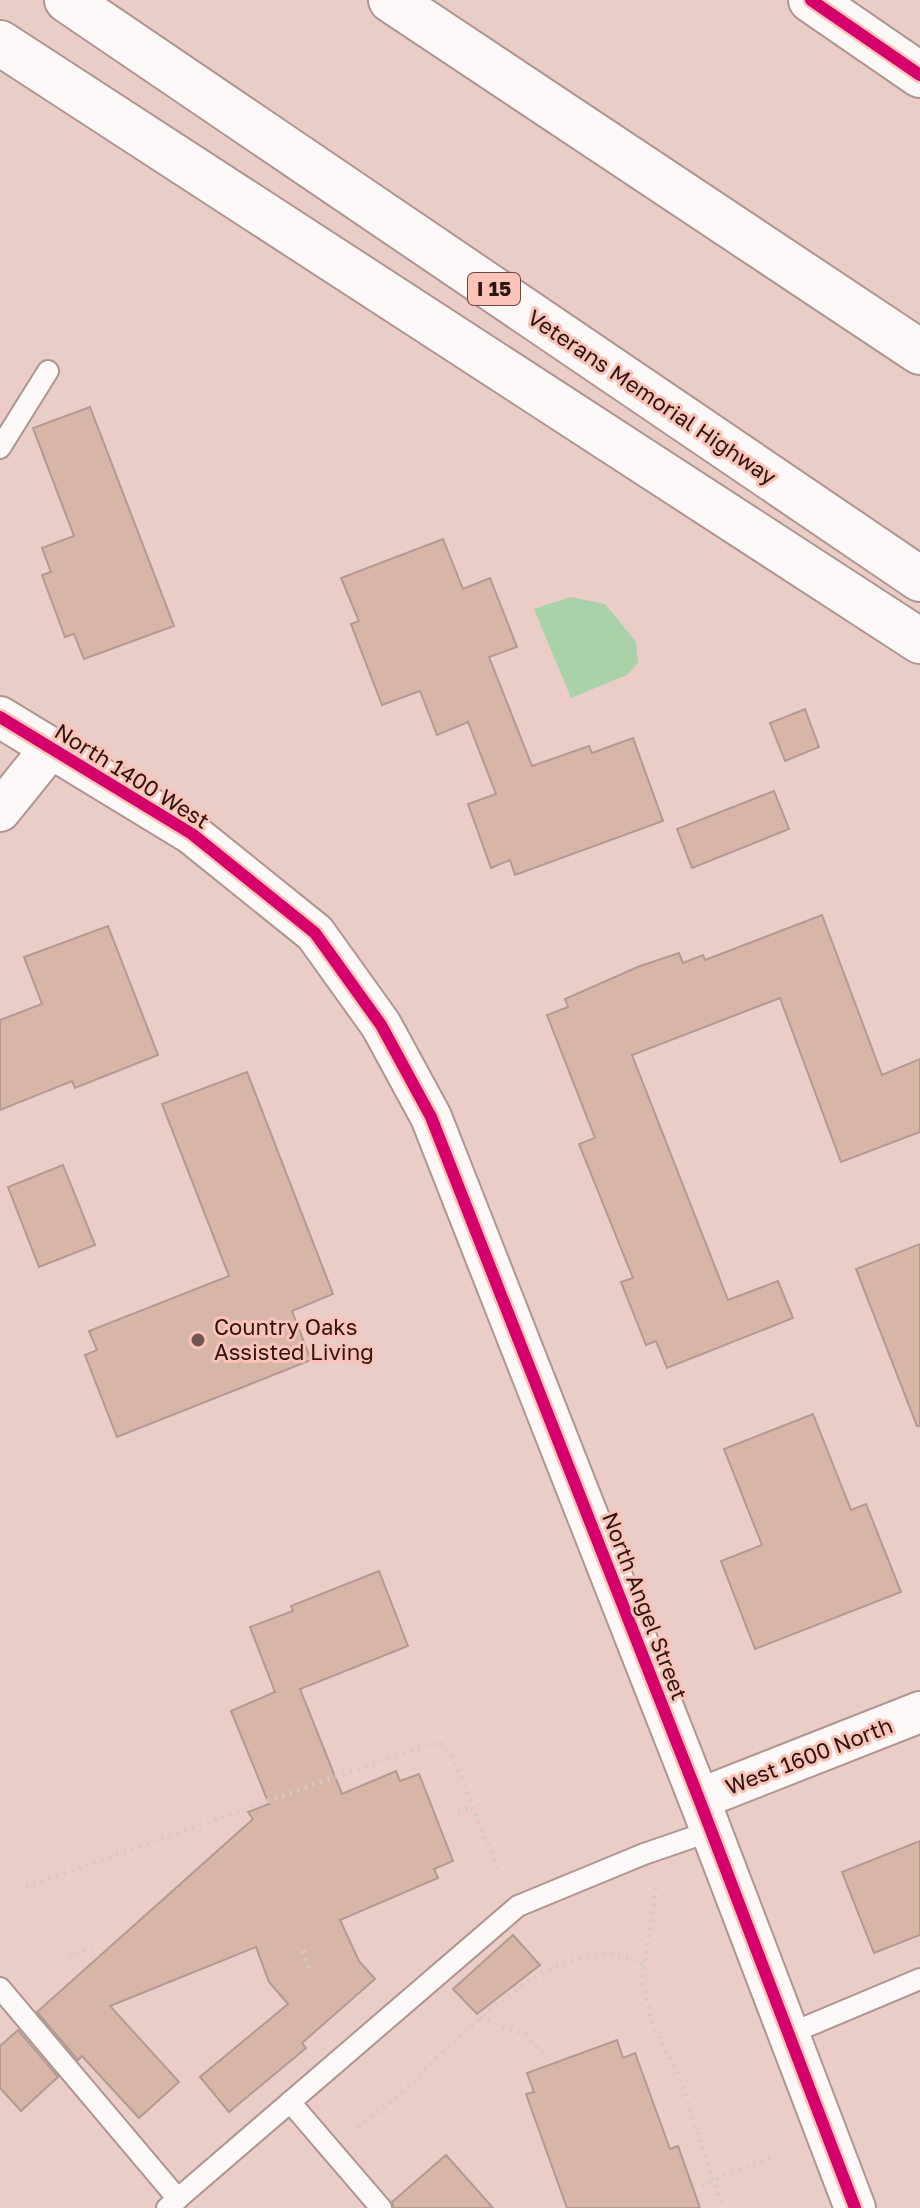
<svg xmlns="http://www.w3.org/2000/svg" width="920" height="2208" font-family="'Golos Text',sans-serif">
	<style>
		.green { fill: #a9d2a8 }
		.building { fill: #d7b6a8; stroke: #b29a92; stroke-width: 2 }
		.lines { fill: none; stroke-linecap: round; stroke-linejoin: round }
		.lane-casing { stroke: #ae9590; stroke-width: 24 }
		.street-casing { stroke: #ae9590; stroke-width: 44 }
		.secondary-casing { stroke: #ae9590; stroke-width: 48 }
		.highway-casing { stroke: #ae9590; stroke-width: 48 }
		.path { stroke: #d4cac9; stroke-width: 5; stroke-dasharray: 2 6; stroke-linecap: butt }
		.lane { stroke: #fcf8f7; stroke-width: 20 }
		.street { stroke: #fcf8f7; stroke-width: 40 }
		.secondary { stroke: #fcf8f7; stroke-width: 44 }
		.highway { stroke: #fcf8f7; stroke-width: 44 }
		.cycleway-casing { stroke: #fac3b8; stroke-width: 17 }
		.cycleway { stroke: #d6006c; stroke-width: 12 }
		.poi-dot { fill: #705551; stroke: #fac3b8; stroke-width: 3 }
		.labels { text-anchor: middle; stroke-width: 6; stroke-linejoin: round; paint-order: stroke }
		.shield { fill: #fac3b8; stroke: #6b4943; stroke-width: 2 }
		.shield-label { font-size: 20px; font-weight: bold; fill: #2e1511 }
		.street-label { font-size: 22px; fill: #2e1511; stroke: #fac3b8 }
		.poi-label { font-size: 22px; fill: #2e1511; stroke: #fac3b8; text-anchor: start }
	</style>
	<rect width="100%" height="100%" fill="#ebcdc7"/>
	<polygon class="green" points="570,597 605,604 636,642 638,663 627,675 571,698 534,609"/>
	<g class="building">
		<polygon points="90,407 174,626 84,659 74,634 65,637 42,575 51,572 42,548 74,536 33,428"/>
		<polygon points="443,539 463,589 490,578 517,647 489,657 532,766 589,746 592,753 633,738 663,821 515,875 510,860 491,868 468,804 496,794 468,722 437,735 420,691 382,705 351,624 359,621 341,578"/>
		<polygon points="805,709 819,747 785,761 770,723"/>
		<polygon points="774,791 789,829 692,868 677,829"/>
		<polygon points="822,915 882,1075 920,1059 920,1132 841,1162 780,998 632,1055 728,1300 778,1281 793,1318 667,1368 656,1341 646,1345 621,1282 633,1278 579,1144 595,1138 547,1015 568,1007 565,999 640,966 679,953 683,963 703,955 705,960"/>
		<polygon points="108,926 158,1055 75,1088 72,1081 0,1110 0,1020 42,1004 24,957"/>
		<polygon points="247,1072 333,1294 292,1311 311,1360 117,1437 85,1355 97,1350 89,1331 229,1276 162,1104"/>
		<polygon points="63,1165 95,1245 39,1267 8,1187"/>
		<polygon points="920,1244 920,1426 917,1426 856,1269"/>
		<polygon points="813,1414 851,1510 866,1504 901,1592 755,1649 721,1561 762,1545 724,1449"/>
		<polygon points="379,1571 408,1646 300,1689 342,1794 396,1771 400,1781 419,1774 453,1861 434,1869 438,1878 340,1920 359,1961 375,1979 302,2043 306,2048 229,2112 200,2077 288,2004 269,1982 256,1947 110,2006 179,2082 139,2118 82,2056 78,2060 37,2012 253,1819 248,1812 269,1804 231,1711 275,1692 250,1627 293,1611 291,1606"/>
		<polygon points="920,1841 920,1935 874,1953 842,1872"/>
		<polygon points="513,1935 540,1965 477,2014 453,1989"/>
		<polygon points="18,2030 58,2077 21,2111 0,2088 0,2046"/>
		<polygon points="617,2040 623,2058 635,2053 670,2149 678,2146 700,2208 567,2208 526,2094 534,2092 527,2073"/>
		<polygon points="446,2155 493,2208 394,2208 392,2202"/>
	</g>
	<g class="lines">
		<g class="lane-casing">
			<g id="lane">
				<polyline points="0,448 48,371"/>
				<polyline points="0,1988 178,2199"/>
				<polyline points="789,2034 920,1979"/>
				<polyline points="290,2102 381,2208"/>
				<polyline points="167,2208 518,1906 644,1854 711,1831"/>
			</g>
		</g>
		<g class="street-casing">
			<g id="street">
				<polyline points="0,717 192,834 315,933 381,1025 431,1117 699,1799 855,2208"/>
				<polyline points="0,811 50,749"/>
				<polyline points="699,1799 920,1712"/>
			</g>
		</g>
		<g class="secondary-casing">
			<polyline id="secondary" points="811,0 920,75"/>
		</g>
		<g class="highway-casing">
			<g id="highway">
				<polyline points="67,0 920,579"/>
				<polyline points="391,0 920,352"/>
				<polyline points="0,43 920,641"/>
			</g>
		</g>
		<g class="path">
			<polyline points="458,1812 473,1807"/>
			<polyline points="26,1887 419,1747 440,1742 455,1762 499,1873"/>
			<polyline points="656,1888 642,1981 653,2025 680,2078 722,2208"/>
			<polyline points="303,1951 310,1973"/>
			<polyline points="69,1957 92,1947"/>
			<polyline points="480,2018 526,2035 545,2056"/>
			<path d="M358,2127C369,2118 381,2110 392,2101C449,2051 527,1955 608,1954C620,1954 633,1960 644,1964"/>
			<polyline points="694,2188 772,2157"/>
		</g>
		<use href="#lane" class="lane"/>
		<use href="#street" class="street"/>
		<use href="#secondary" class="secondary"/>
		<use href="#highway" class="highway"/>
		<g class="cycleway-casing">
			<g id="cycleway">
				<polyline points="811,0 920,75"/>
				<polyline points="0,717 192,834 315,933 381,1025 431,1117 699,1799 855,2208"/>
			</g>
		</g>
		<use href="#cycleway" class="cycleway"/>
	</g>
	<circle class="poi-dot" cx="198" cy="1340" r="8"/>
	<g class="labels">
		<rect class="shield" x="468" y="273" width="52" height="32" rx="6"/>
		<g class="shield-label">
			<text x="494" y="296">I 15</text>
		</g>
		<g class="street-label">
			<text transform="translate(652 397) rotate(34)" y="8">Veterans Memorial Highway</text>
			<text transform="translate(132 776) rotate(32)" y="8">North 1400 West</text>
			<text transform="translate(645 1606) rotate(69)" y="8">North Angel Street</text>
			<text transform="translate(809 1756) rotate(-21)" y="8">West 1600 North</text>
		</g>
		<g class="poi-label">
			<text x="214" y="1335">Country Oaks<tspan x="214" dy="25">Assisted Living</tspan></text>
		</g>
	</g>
</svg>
